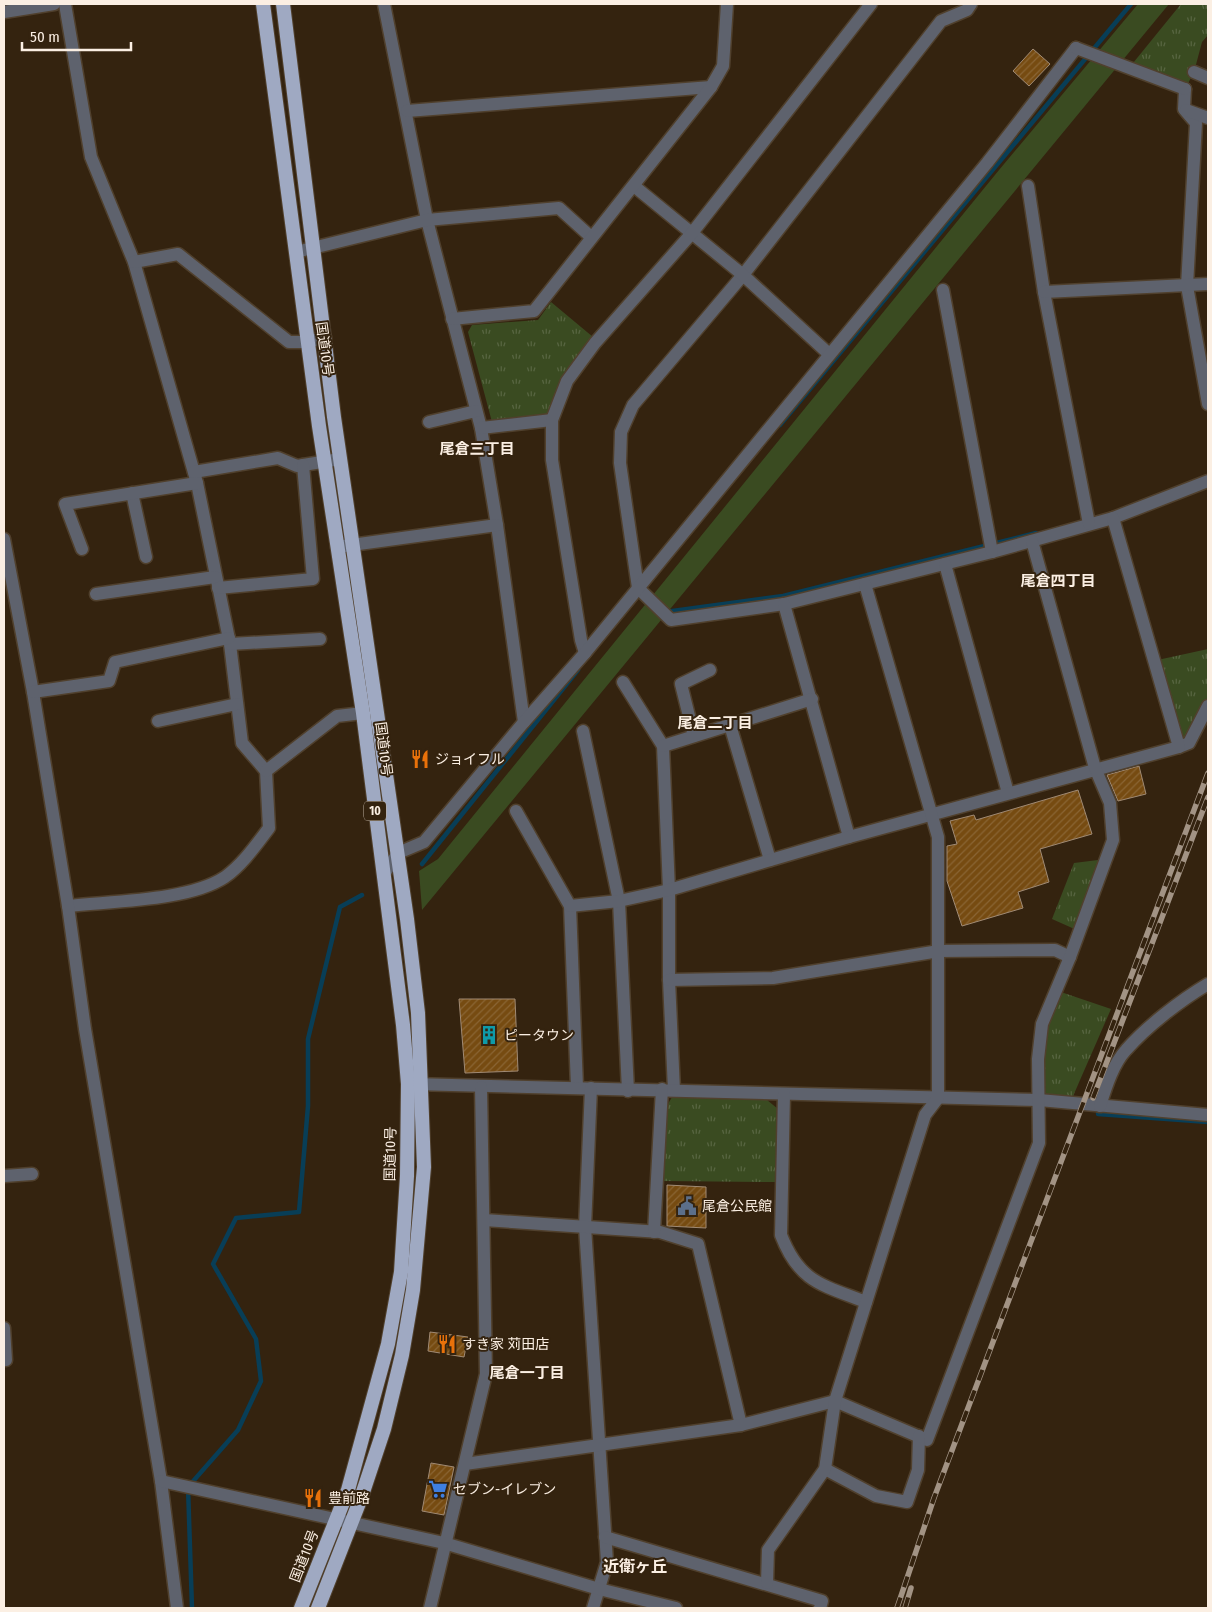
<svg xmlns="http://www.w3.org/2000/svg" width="1212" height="1612" font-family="'Fira Sans Condensed','Noto Sans JP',sans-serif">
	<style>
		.grass { fill: #3a4b21 }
		.park { fill: url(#park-tufts) }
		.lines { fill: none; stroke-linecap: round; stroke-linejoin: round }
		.stream { stroke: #083e57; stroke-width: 4.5 }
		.building { fill: url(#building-hatch); stroke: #a08a74 }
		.minor-casing { stroke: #50402d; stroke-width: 15 }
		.tertiary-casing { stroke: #50402d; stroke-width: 15 }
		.trunk-casing { stroke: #50402d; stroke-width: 16 }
		.minor { stroke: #5e626d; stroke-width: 12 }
		.tertiary { stroke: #5e626d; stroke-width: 12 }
		.trunk { stroke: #9fa9c2; stroke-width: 14 }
		.rail-casing { stroke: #a29384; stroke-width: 5.5 }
		.rail { stroke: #34230f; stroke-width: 4; stroke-dasharray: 11; stroke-linecap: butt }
		.labels { text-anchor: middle; stroke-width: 4; stroke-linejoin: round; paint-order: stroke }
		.shield { fill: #34230f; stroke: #bfb2a3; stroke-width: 1 }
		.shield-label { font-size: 12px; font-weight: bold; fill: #fbefe3 }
		.street-label { font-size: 14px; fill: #fbefe3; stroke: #34230f }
		.poi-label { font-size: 14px; fill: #fbefe3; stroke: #34230f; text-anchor: start }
		.neighbourhood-label { font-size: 15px; font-weight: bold; fill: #fbefe3; stroke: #34230f }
		.quarter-label { font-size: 16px; font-weight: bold; fill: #fbefe3; stroke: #34230f }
	</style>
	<defs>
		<pattern id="park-tufts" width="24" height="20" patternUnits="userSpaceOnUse" patternTransform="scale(1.25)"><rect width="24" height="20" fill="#3a4b21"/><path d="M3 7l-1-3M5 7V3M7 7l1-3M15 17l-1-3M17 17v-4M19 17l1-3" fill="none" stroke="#576541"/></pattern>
		<pattern id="building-hatch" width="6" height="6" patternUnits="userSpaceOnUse" patternTransform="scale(1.25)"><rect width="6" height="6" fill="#764b11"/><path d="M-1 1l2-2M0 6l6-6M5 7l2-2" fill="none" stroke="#8a6534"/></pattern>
	</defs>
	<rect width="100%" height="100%" fill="#34230f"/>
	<polygon class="grass" points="1138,4 1169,4 422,910 419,871 438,859 999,170"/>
	<g class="park">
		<polygon points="1181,4 1208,4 1208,35 1202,42 1194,72 1185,89 1129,68"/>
		<polygon points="551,302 593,337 565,374 546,417 492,422 468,332 472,325 538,320"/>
		<polygon points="1208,649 1208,706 1179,747 1153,661"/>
		<polygon points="1106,859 1079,931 1052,919 1074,863"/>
		<polygon points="1055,990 1111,1009 1070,1103 1039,1100 1038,1059"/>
		<polygon points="672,1097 767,1100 778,1109 775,1182 662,1181 668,1104"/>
	</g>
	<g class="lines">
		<g class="stream">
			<polyline points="780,425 1131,4"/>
			<polyline points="665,612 783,596 1036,533"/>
			<polyline points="422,864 578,670"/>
			<polyline points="1098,1114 1208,1122"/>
			<polyline points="192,1608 188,1487 238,1430 261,1381 256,1339 213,1264 236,1218 299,1212 308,1106 308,1039 340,907 362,895"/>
		</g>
	</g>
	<g class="building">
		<polygon points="1033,49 1050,64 1029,86 1013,71"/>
		<polygon points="1139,766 1146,794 1118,801 1107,775"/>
		<polygon points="1078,790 1092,834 1040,849 1049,882 1018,892 1023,908 962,926 947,881 947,846 957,844 950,821 974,815 976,820"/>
		<polygon points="459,999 515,999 518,1071 465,1073"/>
		<polygon points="667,1185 706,1187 706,1228 667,1226"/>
		<polygon points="430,1332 468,1337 464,1357 428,1351"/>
		<polygon points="431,1463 454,1467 444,1515 422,1511"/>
	</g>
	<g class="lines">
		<g class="minor-casing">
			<g id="minor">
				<path d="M65,4L91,157L134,262L197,483L230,644L242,743L266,771L269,828C256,845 243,864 225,877C189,901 113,901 68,906"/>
				<polyline points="384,4 427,220 481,428 497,525 524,722"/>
				<polyline points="971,4 967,10 941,21 743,275 633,405 621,432 620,463 638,588 671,620 784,604 992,552 1113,518 1208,481"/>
				<polyline points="1194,72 1208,78"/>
				<polyline points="1185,89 1184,109 1196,123 1187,286 1208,404"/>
				<polyline points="1186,110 1208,118"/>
				<polyline points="407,111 711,87"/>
				<polyline points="634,186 743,275 829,354"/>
				<polyline points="1028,186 1044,292 1089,524"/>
				<polyline points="296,252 427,220 559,208 591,237"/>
				<polyline points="134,262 178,254 289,342 308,342 325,337"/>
				<polyline points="943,290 992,552"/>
				<polyline points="1044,292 1208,284"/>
				<polyline points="452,319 534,311 711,87 723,66 727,4"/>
				<polyline points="429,422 476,411"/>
				<polyline points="481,428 552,420"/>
				<polyline points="194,472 278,458 297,466 340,459"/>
				<polyline points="132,493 146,557"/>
				<polyline points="4,539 33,692 68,906 85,1029 161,1481 177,1608"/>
				<polyline points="337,547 497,525"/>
				<polyline points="82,549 65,504 197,483"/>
				<polyline points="945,564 1008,793"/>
				<polyline points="218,588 313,579 303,465"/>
				<polyline points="96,594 215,577"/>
				<polyline points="784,604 849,837"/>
				<polyline points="230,644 320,639"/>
				<polyline points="585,653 581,640 552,460 552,420 567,381 595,343 692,233 871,4"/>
				<polyline points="623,682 663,746 669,890 669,980 674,1090"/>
				<polyline points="33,692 109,681 115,662 229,638"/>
				<polyline points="158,721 237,704"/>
				<polyline points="730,725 770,860"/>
				<polyline points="583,731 619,901 628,1091"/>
				<polyline points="694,736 681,684 710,670"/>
				<polyline points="663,746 812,699"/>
				<polyline points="1179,747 1189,743 1208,706"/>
				<polyline points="266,771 337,716 363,713"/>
				<polyline points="516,811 570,906 577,1087"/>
				<polyline points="384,874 398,853 424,842 524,722 585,653 987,163 1076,48"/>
				<polyline points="570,906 619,901 669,890 849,837 1179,747 1113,518"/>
				<polyline points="669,980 773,978 939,951 1055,950 1070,957"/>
				<polyline points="413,1084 1039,1100 1208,1115"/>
				<polyline points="591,1088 585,1227 607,1562 593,1608"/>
				<path d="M784,1094L781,1235C799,1282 822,1285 866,1302"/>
				<path d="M1100,1106C1106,1087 1113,1064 1126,1050C1147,1026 1181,1000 1208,984"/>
				<polyline points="4,1176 32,1174"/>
				<polyline points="484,1220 660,1232 698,1244 741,1425"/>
				<polyline points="654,1232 662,1089"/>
				<polyline points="4,1328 6,1360"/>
				<polyline points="465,1464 741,1425 835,1401 927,1440 1039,1143 1038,1059 1042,1024 1070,957 1113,840 1110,803 1095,768 1032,541"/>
				<polyline points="825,1469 876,1496 907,1502 918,1470 919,1436"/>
				<polyline points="161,1481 444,1543 599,1589 676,1608"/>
				<polyline points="605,1537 822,1601 820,1608"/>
				<polyline points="767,1583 768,1550 825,1469 835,1401 925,1115 938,1098 938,837 865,584"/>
				<polyline points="430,1608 486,1374 481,1087"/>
			</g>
		</g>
		<g class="tertiary-casing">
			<g id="tertiary">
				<polyline points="4,12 54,4"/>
				<polyline points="1076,48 1185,89"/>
			</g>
		</g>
		<g class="trunk-casing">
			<g id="trunk">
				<polyline points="263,4 319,426 363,713 403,1025 408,1084 407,1176 401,1272 388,1344 348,1490 301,1608"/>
				<polyline points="283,4 334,417 407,919 418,1013 424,1167 413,1290 402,1355 384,1429 361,1498 318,1608"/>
			</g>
		</g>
		<use href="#minor" class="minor"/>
		<use href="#tertiary" class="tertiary"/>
		<use href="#trunk" class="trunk"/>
		<g class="rail-casing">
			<g id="rail">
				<polyline points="1093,1098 1208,797"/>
				<polyline points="897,1608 934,1498 1208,773"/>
				<polyline points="905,1608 911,1588"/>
			</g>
		</g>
		<use href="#rail" class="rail"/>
	</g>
	<defs>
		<g id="restaurant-bare" transform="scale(1.5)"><path d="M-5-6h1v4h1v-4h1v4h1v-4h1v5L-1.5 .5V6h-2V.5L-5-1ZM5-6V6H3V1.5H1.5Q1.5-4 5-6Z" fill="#e8710a" stroke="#34230f" stroke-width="2.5" paint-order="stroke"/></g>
		<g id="building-bare" transform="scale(1.5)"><path d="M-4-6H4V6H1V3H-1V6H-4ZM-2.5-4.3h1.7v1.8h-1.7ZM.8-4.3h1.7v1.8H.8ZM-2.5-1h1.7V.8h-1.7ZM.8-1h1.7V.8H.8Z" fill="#0f9aa8" stroke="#34230f" stroke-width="2.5" paint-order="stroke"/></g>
		<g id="civic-bare" transform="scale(1.5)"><path d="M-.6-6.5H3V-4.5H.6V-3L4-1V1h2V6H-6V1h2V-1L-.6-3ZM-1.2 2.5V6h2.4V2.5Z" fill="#5c6f8a" stroke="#34230f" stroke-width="2.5" paint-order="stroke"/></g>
		<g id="supermarket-bare" transform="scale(1.5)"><path d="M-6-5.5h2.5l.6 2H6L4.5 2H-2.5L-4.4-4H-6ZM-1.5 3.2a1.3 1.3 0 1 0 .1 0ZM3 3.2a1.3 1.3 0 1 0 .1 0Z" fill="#3f7fe0" stroke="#34230f" stroke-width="2.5" paint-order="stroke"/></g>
	</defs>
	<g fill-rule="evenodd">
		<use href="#restaurant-bare" x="420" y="759"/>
		<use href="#building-bare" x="489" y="1035"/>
		<use href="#civic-bare" x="687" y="1206"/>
		<use href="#restaurant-bare" x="447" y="1344"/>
		<use href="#supermarket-bare" x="438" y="1489"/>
		<use href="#restaurant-bare" x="313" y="1498"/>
	</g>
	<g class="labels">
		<rect class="shield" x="364" y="801.5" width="22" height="19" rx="4"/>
		<g class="shield-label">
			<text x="375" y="815">10</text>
		</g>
		<g class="street-label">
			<text transform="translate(325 349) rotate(82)" y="5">国道10号</text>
			<text transform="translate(384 749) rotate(83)" y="5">国道10号</text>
			<text transform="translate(390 1154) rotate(-89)" y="5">国道10号</text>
			<text transform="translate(304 1556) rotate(-69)" y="5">国道10号</text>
		</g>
		<g class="poi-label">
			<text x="435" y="764">ジョイフル</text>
			<text x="504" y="1040">ピータウン</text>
			<text x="702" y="1211">尾倉公民館</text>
			<text x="462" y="1349">すき家 苅田店</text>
			<text x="453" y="1494">セブン-イレブン</text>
			<text x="328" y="1503">豊前路</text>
		</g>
		<g class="neighbourhood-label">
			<text x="477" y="454">尾倉三丁目</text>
			<text x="1058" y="586">尾倉四丁目</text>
			<text x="715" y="728">尾倉二丁目</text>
			<text x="527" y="1378">尾倉一丁目</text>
		</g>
		<g class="quarter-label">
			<text x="635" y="1572">近衛ヶ丘</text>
		</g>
	</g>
	<rect width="1212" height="1612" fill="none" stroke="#fbefe3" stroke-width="10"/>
	<path d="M22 42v8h109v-8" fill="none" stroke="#fbefe3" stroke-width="2.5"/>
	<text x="30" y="42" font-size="15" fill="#fbefe3" stroke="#34230f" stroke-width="4" paint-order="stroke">50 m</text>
</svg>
